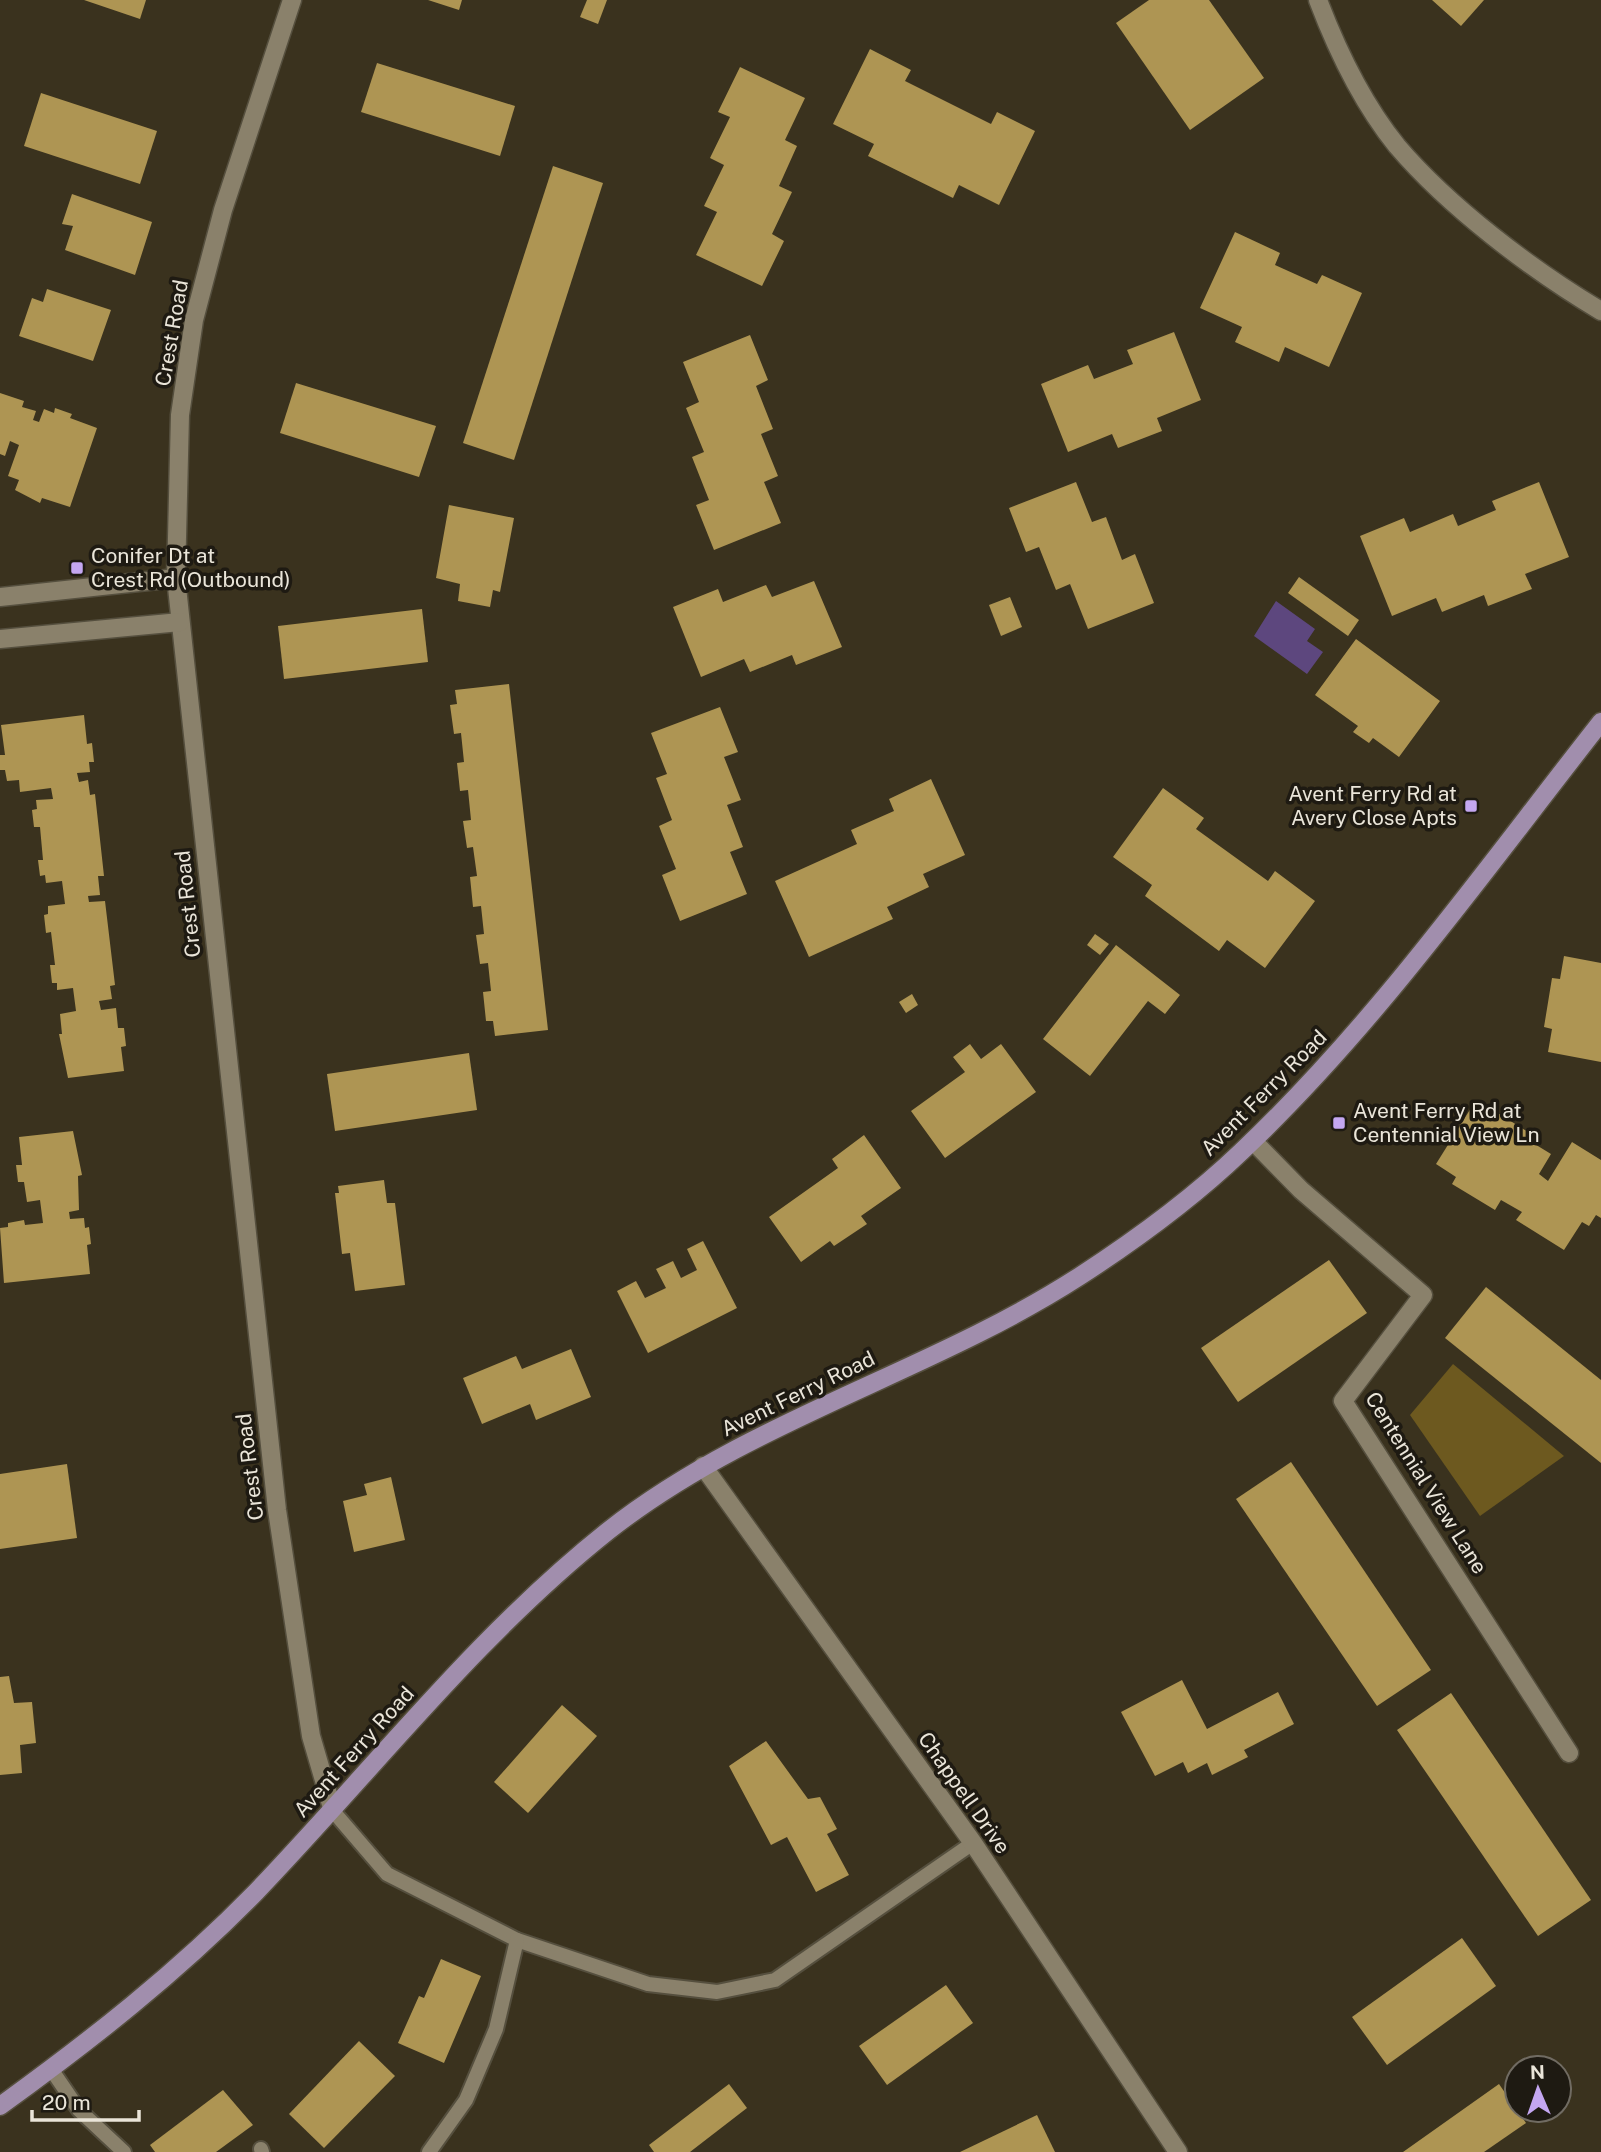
<svg xmlns="http://www.w3.org/2000/svg" width="1601" height="2152" font-family="'Public Sans',sans-serif">
	<style>
		.green { fill: #6d591f }
		.water { fill: #5d477e }
		.building { fill: #ae9553 }
		.lines { fill: none; stroke-linecap: round; stroke-linejoin: round }
		.service-casing { stroke: #554f3e; stroke-width: 18 }
		.minor-casing { stroke: #554f3e; stroke-width: 21 }
		.primary-casing { stroke: #554f3e; stroke-width: 21 }
		.service { stroke: #8a816b; stroke-width: 14 }
		.minor { stroke: #8a816b; stroke-width: 18 }
		.primary { stroke: #a18ead; stroke-width: 18 }
		.poi-dot { fill: #c4a7f1; stroke: #1e1a12; stroke-width: 2.5 }
		.labels { text-anchor: middle; stroke-width: 7; stroke-linejoin: round; paint-order: stroke }
		.street-label { font-size: 21px; fill: #eae5d9; stroke: #1e1a12 }
		.poi-label { font-size: 21px; fill: #eae5d9; stroke: #1e1a12; text-anchor: start }
	</style>
	<rect width="100%" height="100%" fill="#3a321e"/>
	<polygon class="green" points="1453,1364 1564,1456 1480,1516 1410,1415"/>
	<polygon class="water" points="1276,601 1315,629 1307,641 1323,652 1307,674 1254,636"/>
	<g class="building">
		<polygon points="84,0 146,0 140,19"/>
		<polygon points="428,0 462,0 459,10"/>
		<polygon points="587,0 607,0 598,24 580,17"/>
		<polygon points="1149,0 1209,0 1264,78 1190,130 1116,23"/>
		<polygon points="1432,0 1484,0 1461,26"/>
		<polygon points="870,49 911,70 905,81 991,124 997,112 1035,131 999,205 959,185 953,198 868,156 874,144 833,124"/>
		<polygon points="377,63 515,106 500,156 361,112"/>
		<polygon points="740,67 805,98 785,140 797,146 779,186 792,192 772,234 784,241 762,286 696,255 717,212 704,206 724,165 710,158 730,117 718,112"/>
		<polygon points="41,93 157,131 140,184 24,146"/>
		<polygon points="553,166 603,183 514,460 463,443"/>
		<polygon points="72,194 152,222 135,275 65,250 73,226 62,224"/>
		<polygon points="1235,232 1280,253 1275,265 1317,284 1322,275 1362,293 1329,367 1285,347 1279,362 1235,342 1242,327 1200,308"/>
		<polygon points="47,289 111,310 93,361 19,336 32,298 43,302"/>
		<polygon points="1174,332 1201,400 1157,418 1162,431 1118,448 1112,434 1068,452 1041,384 1088,365 1094,379 1133,364 1127,350"/>
		<polygon points="750,335 768,380 756,386 773,429 761,434 778,476 764,482 781,523 714,550 696,505 709,500 692,457 704,452 686,408 699,402 683,362"/>
		<polygon points="296,383 436,426 419,477 280,433"/>
		<polygon points="0,393 24,401 22,407 36,411 33,420 39,422 44,409 54,413 55,408 72,414 70,418 97,428 70,507 42,498 40,503 15,490 19,480 8,476 19,445 10,441 5,456 0,454"/>
		<polygon points="1076,482 1092,522 1106,517 1122,560 1135,554 1154,603 1088,629 1070,584 1056,590 1039,547 1026,552 1009,508"/>
		<polygon points="1539,482 1569,557 1525,574 1532,589 1488,606 1484,595 1442,612 1436,598 1392,616 1360,536 1404,518 1410,532 1453,514 1458,526 1496,510 1492,501"/>
		<polygon points="449,505 514,518 500,592 493,590 490,607 458,601 460,584 436,578"/>
		<polygon points="1299,577 1359,620 1348,636 1288,593"/>
		<polygon points="814,581 842,647 796,665 792,655 750,672 744,659 701,677 673,607 718,589 723,602 766,585 772,597"/>
		<polygon points="1010,597 1022,627 1001,636 989,605"/>
		<polygon points="422,609 428,662 284,679 278,626"/>
		<polygon points="1356,639 1440,701 1399,757 1373,738 1369,743 1353,732 1358,726 1315,695"/>
		<polygon points="509,684 548,1030 495,1036 493,1021 486,1021 483,992 491,991 488,963 480,964 476,935 484,934 481,906 473,907 470,877 477,876 473,847 467,848 463,821 471,820 468,790 460,791 457,763 464,762 461,733 454,734 450,705 457,704 455,690"/>
		<polygon points="720,707 738,752 724,757 741,800 727,805 743,847 730,852 747,894 680,921 662,875 676,869 659,826 672,820 656,778 667,774 651,733"/>
		<polygon points="84,715 87,744 92,743 94,762 89,762 90,772 77,773 79,782 88,780 90,795 95,794 104,876 98,876 100,895 88,896 89,902 105,901 115,985 110,986 112,999 99,1001 101,1010 116,1008 118,1028 124,1028 126,1046 121,1047 124,1071 68,1078 59,1034 62,1034 60,1014 76,1011 73,988 57,990 57,983 52,983 50,965 55,965 51,932 46,933 44,915 48,914 48,906 65,904 62,881 46,883 45,875 40,876 38,860 43,860 40,827 34,827 32,810 37,809 36,800 53,799 51,788 20,792 19,780 7,781 5,770 0,770 0,755 5,755 1,725"/>
		<polygon points="931,779 965,855 923,874 929,887 887,907 893,919 809,957 775,881 857,844 851,830 894,811 889,799"/>
		<polygon points="1163,788 1204,818 1196,829 1268,881 1275,871 1315,901 1265,968 1227,940 1219,951 1145,896 1152,885 1113,857"/>
		<polygon points="1095,934 1109,944 1100,955 1087,945"/>
		<polygon points="1116,945 1180,995 1165,1014 1148,1001 1090,1076 1043,1039"/>
		<polygon points="1564,956 1601,963 1601,1062 1548,1052 1552,1029 1544,1027 1552,978 1560,979"/>
		<polygon points="912,994 918,1005 906,1013 899,1002"/>
		<polygon points="970,1044 981,1059 1001,1044 1036,1092 945,1158 911,1111 965,1072 953,1057"/>
		<polygon points="469,1053 477,1110 335,1131 327,1074"/>
		<polygon points="1471,1108 1488,1119 1493,1110 1536,1137 1533,1143 1551,1154 1539,1174 1548,1181 1572,1142 1601,1160 1601,1218 1596,1215 1589,1226 1582,1222 1564,1250 1516,1220 1522,1212 1501,1200 1495,1210 1452,1184 1456,1177 1436,1164"/>
		<polygon points="73,1131 82,1175 78,1176 79,1210 69,1212 70,1219 84,1218 85,1228 89,1227 91,1244 87,1245 90,1274 4,1283 0,1228 8,1227 8,1223 24,1220 25,1225 43,1223 40,1200 27,1202 24,1182 18,1182 16,1165 22,1165 19,1137"/>
		<polygon points="864,1135 901,1188 861,1216 867,1224 834,1246 830,1241 801,1262 769,1217 838,1168 832,1159"/>
		<polygon points="384,1180 387,1203 395,1203 405,1285 355,1291 350,1253 342,1254 335,1193 339,1193 338,1186"/>
		<polygon points="703,1241 737,1308 648,1353 617,1291 636,1281 645,1298 666,1288 656,1269 673,1261 681,1278 697,1270 687,1249"/>
		<polygon points="1329,1260 1367,1313 1238,1402 1201,1348"/>
		<polygon points="1486,1287 1601,1380 1601,1463 1445,1338"/>
		<polygon points="571,1349 591,1397 536,1420 530,1404 482,1424 463,1378 516,1356 522,1369"/>
		<polygon points="1291,1462 1431,1670 1377,1706 1236,1499"/>
		<polygon points="67,1464 77,1538 0,1549 0,1474"/>
		<polygon points="391,1477 405,1540 354,1552 343,1501 367,1495 364,1484"/>
		<polygon points="9,1676 14,1703 32,1702 36,1743 20,1745 22,1773 0,1775 0,1677"/>
		<polygon points="1182,1680 1207,1729 1278,1692 1294,1724 1244,1750 1248,1757 1212,1775 1207,1763 1188,1773 1183,1762 1155,1776 1121,1712"/>
		<polygon points="1451,1693 1591,1900 1538,1936 1397,1730"/>
		<polygon points="562,1705 597,1736 528,1813 494,1782"/>
		<polygon points="766,1741 808,1799 820,1797 837,1829 827,1834 849,1875 816,1892 787,1837 771,1845 729,1766"/>
		<polygon points="1462,1938 1496,1986 1387,2065 1352,2017"/>
		<polygon points="441,1959 481,1976 444,2063 398,2043 419,1996 424,1998"/>
		<polygon points="946,1985 973,2023 887,2085 859,2046"/>
		<polygon points="359,2041 395,2076 324,2148 289,2114"/>
		<polygon points="729,2084 747,2108 690,2152 654,2152 649,2145"/>
		<polygon points="1499,2084 1526,2123 1484,2152 1403,2152"/>
		<polygon points="223,2090 253,2125 216,2152 155,2152 150,2145"/>
		<polygon points="1037,2115 1055,2152 960,2152"/>
	</g>
	<g class="lines">
		<g class="service-casing">
			<g id="service">
				<polyline points="333,1811 387,1874 517,1940 648,1984 717,1992 775,1980 973,1843"/>
				<polyline points="51,2069 79,2110 124,2152"/>
				<polyline points="261,2149 262,2152"/>
				<polyline points="429,2152 466,2100 496,2029 517,1940"/>
			</g>
		</g>
		<g class="minor-casing">
			<g id="minor">
				<polyline points="292,0 223,210 194,320 180,415 176,578 277,1510 311,1736 333,1811"/>
				<path d="M1318,0C1337,50 1363,104 1397,146C1449,207 1532,270 1601,311"/>
				<polyline points="0,597 176,578"/>
				<polyline points="0,639 180,622"/>
				<polyline points="1253,1141 1301,1190 1423,1295 1343,1401 1569,1753"/>
				<polyline points="703,1466 973,1843 1178,2152"/>
			</g>
		</g>
		<g class="primary-casing">
			<path id="primary" d="M0,2106C90,2041 178,1972 256,1892C372,1771 476,1636 608,1531C750,1419 930,1373 1080,1276C1137,1239 1193,1198 1242,1151C1377,1023 1486,868 1601,722"/>
		</g>
		<use href="#service" class="service"/>
		<use href="#minor" class="minor"/>
		<use href="#primary" class="primary"/>
	</g>
	<g class="poi-dot">
		<rect x="70" y="561" width="14" height="14" rx="3.5"/>
		<rect x="1464" y="799" width="14" height="14" rx="3.5"/>
		<rect x="1332" y="1116" width="14" height="14" rx="3.5"/>
	</g>
	<g class="labels">
		<g class="street-label">
			<text transform="translate(172 333) rotate(-80)" y="7">Crest Road</text>
			<text transform="translate(188 904) rotate(-96)" y="7">Crest Road</text>
			<text transform="translate(1264 1093) rotate(-45)" y="7">Avent Ferry Road</text>
			<text transform="translate(798 1394) rotate(-26)" y="7">Avent Ferry Road</text>
			<text transform="translate(250 1467) rotate(-97)" y="7">Crest Road</text>
			<text transform="translate(1426 1483) rotate(58)" y="7">Centennial View Lane</text>
			<text transform="translate(354 1752) rotate(-48)" y="7">Avent Ferry Road</text>
			<text transform="translate(964 1793) rotate(55)" y="7">Chappell Drive</text>
		</g>
		<g class="poi-label">
			<text x="91" y="563">Conifer Dt at<tspan x="91" dy="24">Crest Rd (Outbound)</tspan></text>
			<text x="1457" y="801" text-anchor="end">Avent Ferry Rd at<tspan x="1457" dy="24">Avery Close Apts</tspan></text>
			<text x="1353" y="1118">Avent Ferry Rd at<tspan x="1353" dy="24">Centennial View Ln</tspan></text>
		</g>
	</g>
	<g transform="translate(1538 2089) rotate(358)"><circle r="33" fill="#1e1a12" stroke="#706b62" stroke-width="2"/>
	<path d="M0-5L12 26L0 18L-12 26Z" fill="#c4a7f1"/>
	<text y="-10" font-size="19" font-weight="bold" text-anchor="middle" fill="#eae5d9">N</text>
	</g>
	<path d="M32 2110v10h107v-10" fill="none" stroke="#eae5d9" stroke-width="3.5"/>
	<text x="42" y="2110" font-size="21" fill="#eae5d9" stroke="#1e1a12" stroke-width="5" paint-order="stroke">20 m</text>
</svg>
